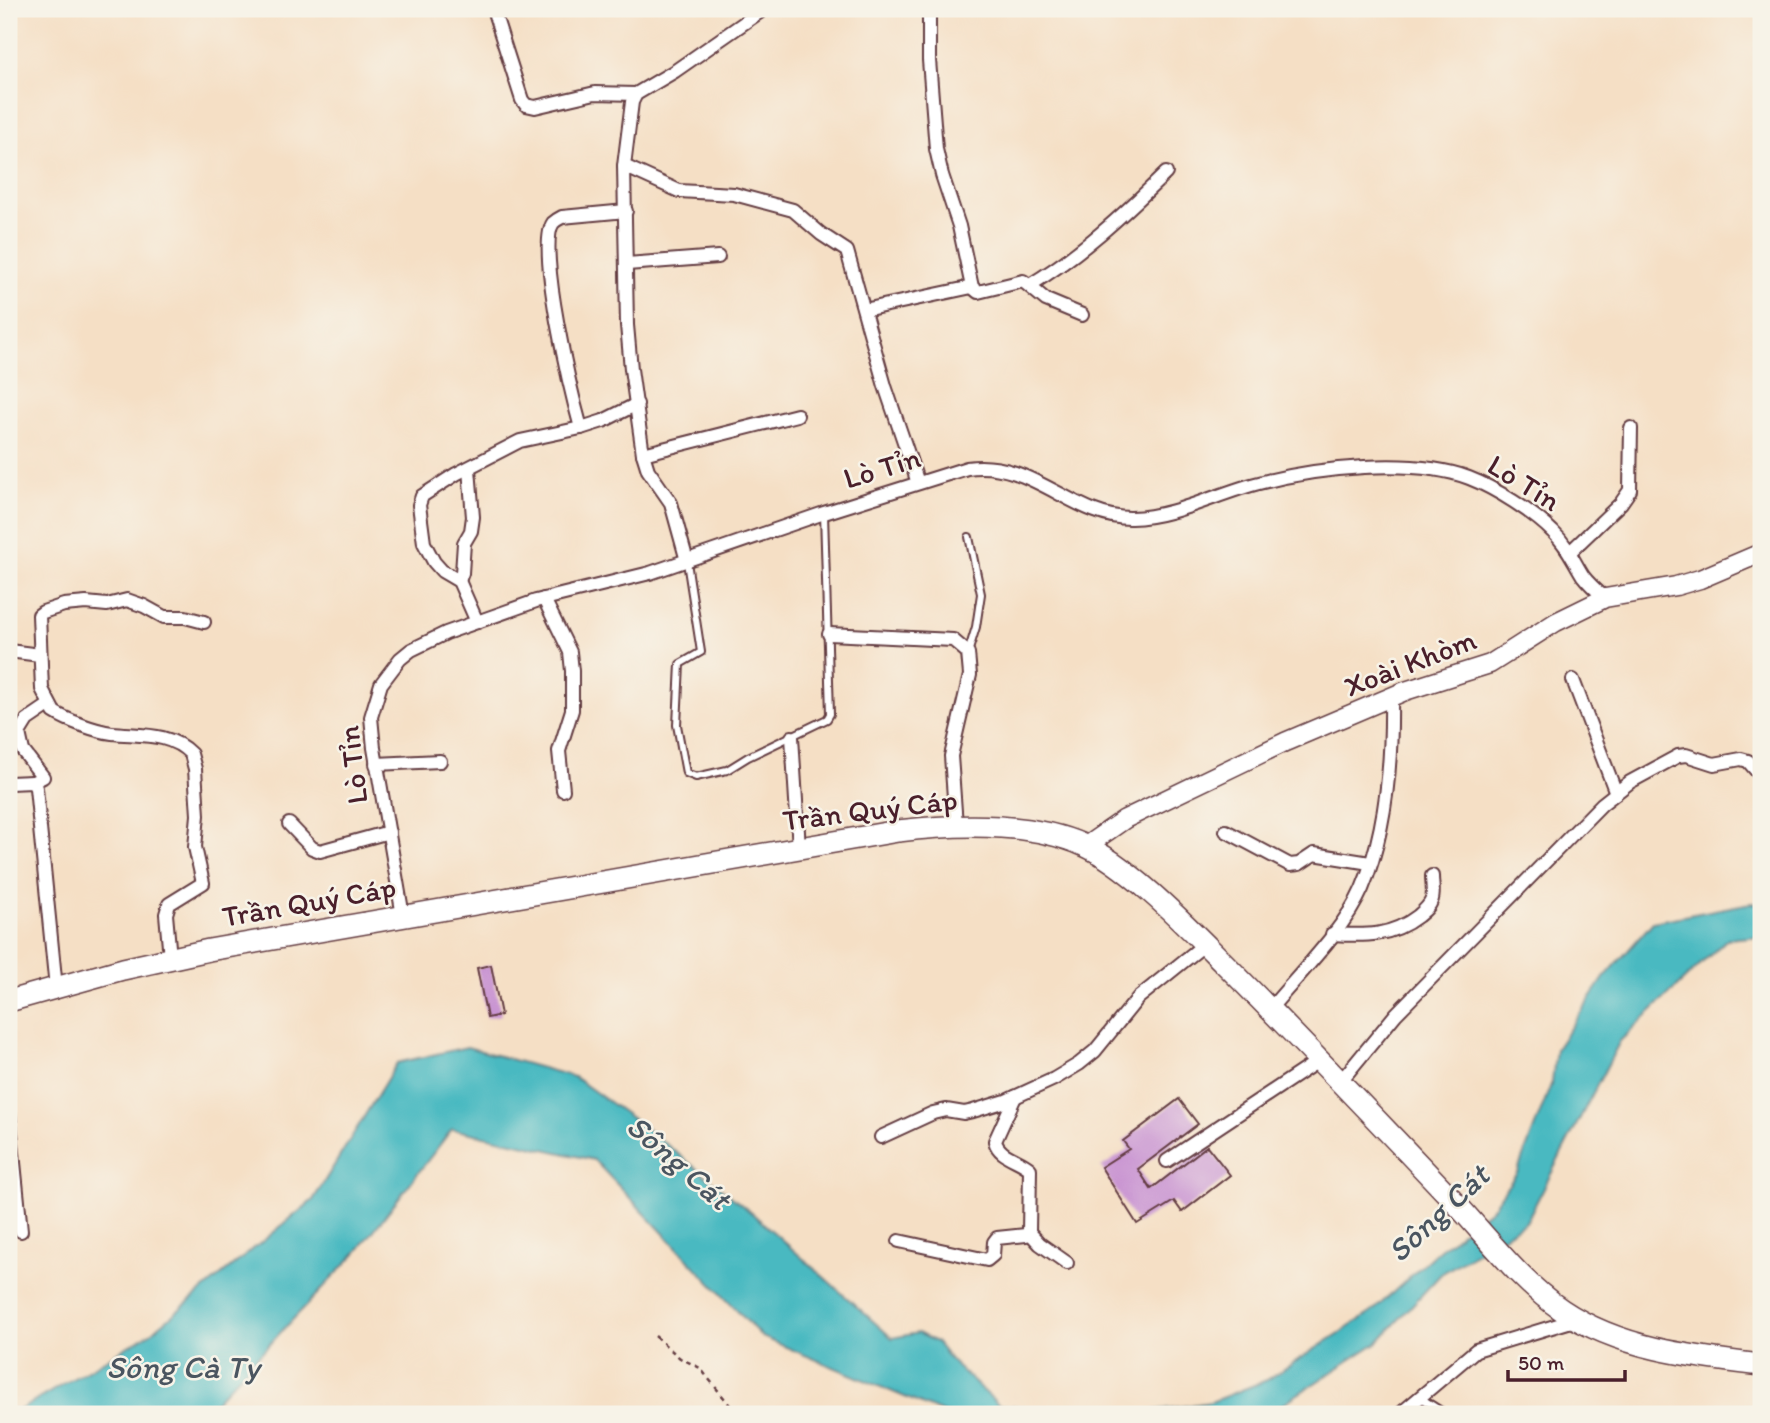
<svg xmlns="http://www.w3.org/2000/svg" width="1770" height="1423" font-family="Itim,sans-serif">
	<style>
		.water { fill: #4ab9c1; stroke: #4a6c76; stroke-width: 2 }
		.building { fill: #c994d2 }
		.lines { fill: none; stroke-linecap: round; stroke-linejoin: round }
		.lane-casing { stroke: #643c42; stroke-width: 10 }
		.street-casing { stroke: #643c42; stroke-width: 16 }
		.secondary-casing { stroke: #643c42; stroke-width: 21 }
		.primary-casing { stroke: #643c42; stroke-width: 24 }
		.path { stroke: #643c42; stroke-width: 2.5; stroke-dasharray: 5 5; stroke-linecap: butt }
		.lane { stroke: #fff; stroke-width: 6 }
		.street { stroke: #fff; stroke-width: 12 }
		.secondary { stroke: #fff; stroke-width: 18 }
		.primary { stroke: #fff; stroke-width: 21 }
		.labels { text-anchor: middle; stroke-width: 5; stroke-linejoin: round; paint-order: stroke }
		.street-label { font-size: 30px; fill: #4a1f2b; stroke: #f7f3e8 }
		.water-label { font-size: 32px; font-style: italic; fill: #4a5560; stroke: #f7f3e8 }
	</style>
	<rect width="100%" height="100%" fill="#f7f3e8"/>
	<filter id="ink" filterUnits="userSpaceOnUse"><feTurbulence type="fractalNoise" baseFrequency=".0143" numOctaves="2"/><feDisplacementMap in="SourceGraphic" scale="14" xChannelSelector="R" yChannelSelector="G"/><feConvolveMatrix kernelMatrix="1 2 1 2 8 2 1 2 1" color-interpolation-filters="sRGB"/></filter>
	<filter id="wash" filterUnits="userSpaceOnUse"><feTurbulence type="fractalNoise" baseFrequency=".00686" numOctaves="4" result="noise"/><feDisplacementMap in="SourceGraphic" scale="28" xChannelSelector="R" yChannelSelector="G"/><feGaussianBlur stdDeviation="1.57" result="paint"/><feColorMatrix in="noise" values="0 0 0 0 0 0 0 0 0 0 0 0 0 0 0 0 0 1.4 0 .05"/><feComposite in="paint" operator="in"/></filter>
	<g filter="url(#wash)">
		<rect width="100%" height="100%" fill="#f5dfc5"/>
		<g class="water">
			<polygon points="1751,903 1761,904 1761,936 1727,939 1620,1041 1526,1222 1441,1274 1378,1342 1267,1414 1133,1414 1211,1402 1267,1380 1372,1312 1439,1250 1492,1208 1517,1173 1552,1082 1556,1049 1604,978 1653,922"/>
			<polygon points="467,1047 574,1077 647,1129 753,1214 892,1338 918,1333 936,1342 952,1362 999,1405 1086,1414 945,1414 762,1337 594,1160 452,1129 357,1252 203,1414 13,1414 152,1332 313,1200 397,1063"/>
		</g>
		<g id="blocks">
			<g class="building">
				<polygon points="491,965 501,1015 487,1018 477,968"/>
				<polygon points="1179,1099 1198,1124 1138,1169 1151,1189 1207,1146 1230,1175 1182,1212 1174,1201 1137,1224 1101,1167 1129,1149 1123,1141"/>
			</g>
		</g>
	</g>
	<g filter="url(#ink)">
		<use href="#blocks" fill-opacity="0" stroke="#643c42" stroke-width="2"/>
		<g class="lines">
			<g class="lane-casing">
				<g id="lane">
					<polyline points="687,562 701,652 680,664 677,725 686,773 696,777 727,770 748,757 827,719 830,714 824,513"/>
					<polyline points="968,653 976,627 981,594 969,537"/>
					<polyline points="1419,1397 1446,1414"/>
				</g>
			</g>
			<g class="street-casing">
				<g id="street">
					<polyline points="493,9 522,100 526,105 535,107 595,93 636,94"/>
					<polyline points="929,9 929,60 936,149 942,175 959,226 972,287 978,292 1023,281 1046,300 1082,315"/>
					<polyline points="624,166 679,191 734,194 793,210 821,234 847,251 885,386 918,483"/>
					<polyline points="627,264 718,257"/>
					<path d="M1030,285C1081,254 1123,215 1166,173"/>
					<polyline points="864,310 972,287"/>
					<path d="M581,428C572,396 536,247 553,223C554,222 560,218 562,217L626,211"/>
					<polyline points="643,454 797,415"/>
					<polyline points="1570,552 1621,503 1630,490 1631,428"/>
					<polyline points="687,561 671,503 648,470 643,454 631,369 627,325 624,166 632,102 636,94 675,71 764,9"/>
					<polyline points="459,581 462,573 464,543 471,531 473,517 469,469"/>
					<polyline points="544,599 570,652 572,671 572,710 559,751 563,790"/>
					<polyline points="477,622 459,581 442,571 434,562 424,543 419,505 422,496 456,474 520,441 581,428 603,421 637,404"/>
					<polyline points="829,634 953,640 968,653 970,675 951,756 956,825"/>
					<polyline points="9,651 40,655"/>
					<polyline points="1573,680 1616,793"/>
					<polyline points="792,737 799,848"/>
					<polyline points="376,764 440,761"/>
					<polyline points="33,782 43,777 23,751 19,733 27,720 49,705"/>
					<polyline points="9,783 33,782 36,788 56,988"/>
					<polyline points="289,824 312,848 320,851 389,832"/>
					<polyline points="1226,831 1290,865 1299,864 1314,854 1370,863"/>
					<path d="M403,916L374,748L371,717L381,684L400,659L411,650L446,633L536,601L650,573L824,513L967,468C1031,458 1074,519 1131,518C1175,517 1218,493 1259,483C1316,468 1413,457 1469,478C1495,488 1533,512 1553,532C1567,545 1573,560 1583,576C1589,584 1597,591 1605,598"/>
					<path d="M1332,934C1365,936 1391,937 1418,916C1424,911 1430,906 1432,899C1434,893 1432,883 1432,876"/>
					<path d="M170,958L166,914L169,904L203,883L195,847L198,815L195,769L191,754C170,732 140,736 112,733C96,731 68,721 54,712L42,689L39,615L43,612L64,605L86,603L107,605L127,600L144,606L164,617H185L204,622"/>
					<path d="M1270,1009C1299,974 1344,930 1362,889C1387,830 1392,761 1391,698"/>
					<polyline points="1340,1082 1396,1014 1602,804 1630,782 1678,756 1686,755 1714,764 1741,759 1748,761 1761,776"/>
					<polyline points="9,1113 21,1231"/>
					<polyline points="881,1137 933,1113 946,1110 964,1113 973,1111 1006,1101 1054,1079 1079,1064 1095,1051 1138,998 1205,944"/>
					<polyline points="1167,1161 1318,1061"/>
					<polyline points="1029,1232 1040,1244 1067,1263"/>
					<path d="M899,1241L987,1260L993,1255L994,1242L997,1238L1026,1235L1029,1232L1030,1169C1019,1159 999,1157 995,1141L1015,1097"/>
					<polyline points="1400,1414 1476,1350 1578,1319"/>
				</g>
			</g>
			<g class="secondary-casing">
				<polyline id="secondary" points="1086,846 1125,819 1285,742 1405,691 1490,664 1556,622 1605,598 1676,586 1700,579 1761,553"/>
			</g>
			<g class="primary-casing">
				<path id="primary" d="M9,1001L123,969L209,950L898,831C956,824 1028,821 1083,845C1126,863 1188,927 1222,961C1299,1038 1374,1117 1449,1196C1485,1234 1518,1280 1562,1310C1620,1349 1694,1357 1761,1365"/>
			</g>
			<polyline class="path" points="655,1336 680,1358 700,1368 737,1414"/>
			<use href="#lane" class="lane"/>
			<use href="#street" class="street"/>
			<use href="#secondary" class="secondary"/>
			<use href="#primary" class="primary"/>
		</g>
	</g>
	<g class="labels">
		<g class="street-label">
			<text transform="translate(882 468) rotate(-17)" y="10">Lò Tỉn</text>
			<text transform="translate(1524 483) rotate(32)" y="10">Lò Tỉn</text>
			<text transform="translate(1410 663) rotate(-21)" y="10">Xoài Khòm</text>
			<text transform="translate(353 765) rotate(-97)" y="10">Lò Tỉn</text>
			<text transform="translate(870 810) rotate(-7)" y="10">Trần Quý Cáp</text>
			<text transform="translate(309 902) rotate(-10)" y="10">Trần Quý Cáp</text>
		</g>
		<g class="water-label">
			<text transform="translate(679 1162) rotate(41)" y="11">Sông Cát</text>
			<text transform="translate(1438 1213) rotate(-43)" y="11">Sông Cát</text>
			<text x="183" y="1378">Sông Cà Ty</text>
		</g>
	</g>
	<rect width="1770" height="1423" fill="none" stroke="#f7f3e8" stroke-width="35"/>
	<path d="M1508 1370v10h117v-10" fill="none" stroke="#4a1f2b" stroke-width="3.5"/>
	<text x="1518" y="1370" font-size="21" fill="#4a1f2b" stroke="#f7f3e8" stroke-width="5" paint-order="stroke">50 m</text>
</svg>
